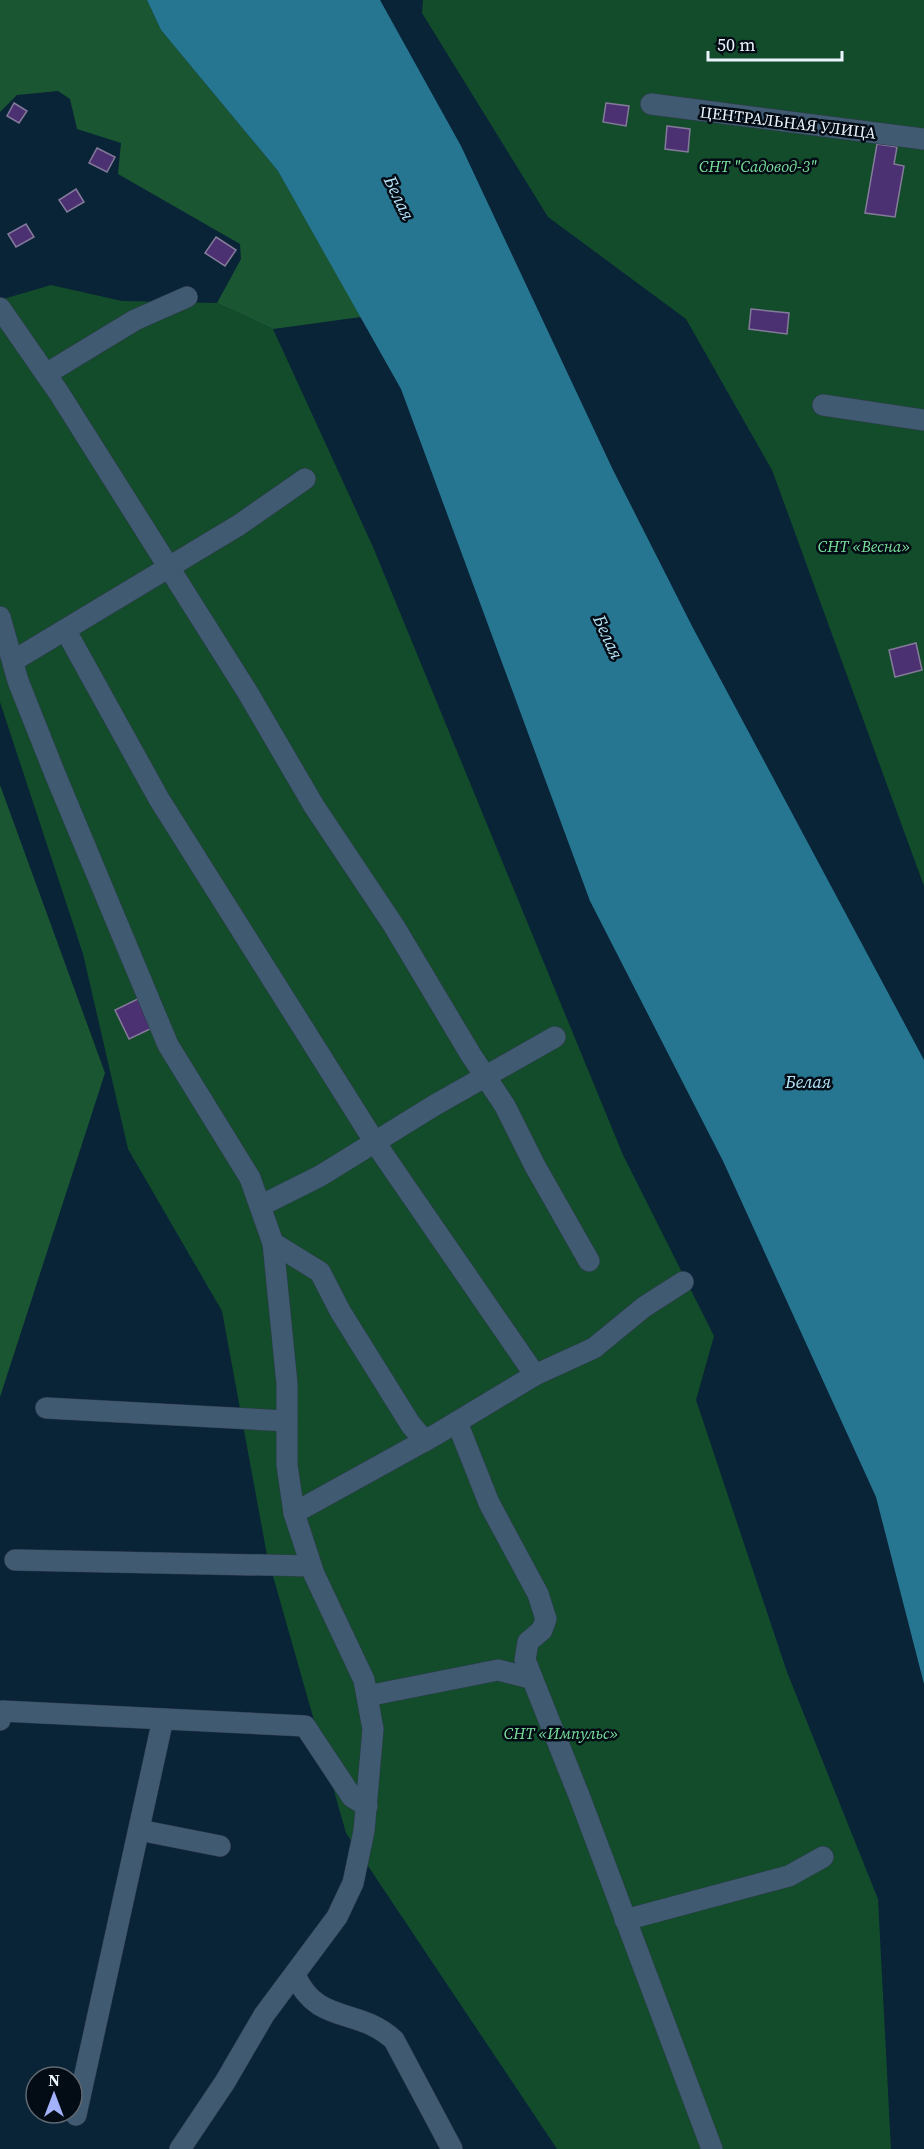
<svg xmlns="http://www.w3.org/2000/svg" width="924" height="2149" font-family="'Source Serif 4',serif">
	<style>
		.green { fill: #134c2b }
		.forest { fill: #1b5632 }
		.water { fill: #277691 }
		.building { fill: #4b3171; stroke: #847a9a; stroke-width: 1.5 }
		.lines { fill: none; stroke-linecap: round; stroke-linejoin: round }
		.minor-casing { stroke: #2f3a4a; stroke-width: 22 }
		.minor { stroke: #3f5a71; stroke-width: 21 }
		.labels { text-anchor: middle; stroke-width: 5; stroke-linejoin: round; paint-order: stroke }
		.street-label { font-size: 16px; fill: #ebf4fd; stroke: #030b14 }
		.park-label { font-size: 16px; font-style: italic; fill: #7ae19d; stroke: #030b14 }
		.water-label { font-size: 18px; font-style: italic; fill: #b7e6f9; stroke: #030b14 }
	</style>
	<rect width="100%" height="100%" fill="#092337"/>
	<g class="green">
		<polygon points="423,0 924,0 924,886 772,470 686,319 548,217 422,13"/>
		<polygon points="51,285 122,301 217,303 273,329 373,547 623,1155 714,1336 696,1400 787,1672 878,1899 891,2149 557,2149 346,1833 267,1555 222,1311 128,1149 83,954 0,702 0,300"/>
	</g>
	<g class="forest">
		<polygon points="0,0 147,0 161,30 278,171 361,317 273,329 217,303 241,259 240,244 118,174 121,143 77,129 70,99 58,91 17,95 0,112"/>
		<polygon points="0,785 105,1073 0,1397"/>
	</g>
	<polygon class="water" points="147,0 380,0 461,146 613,470 693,628 924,1060 924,1684 876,1497 723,1161 590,901 401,389 278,171 161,30"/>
	<g class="building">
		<polygon points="14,103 27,111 19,123 7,116"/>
		<polygon points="606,103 629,106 626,126 603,122"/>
		<polygon points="667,126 690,129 688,152 665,149"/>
		<polygon points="877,144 897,147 894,164 904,166 895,217 865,213"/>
		<polygon points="97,148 115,157 107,172 89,163"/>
		<polygon points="76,189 84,202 67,212 59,200"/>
		<polygon points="26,224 34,237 16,247 8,234"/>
		<polygon points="216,237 236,250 225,266 205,253"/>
		<polygon points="751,309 789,313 787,334 749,329"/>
		<polygon points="916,643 922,670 895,677 889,650"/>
		<polygon points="152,992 167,1021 129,1039 115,1010"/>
	</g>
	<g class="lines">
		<g class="minor-casing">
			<g id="minor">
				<polyline points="651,104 924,139"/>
				<polyline points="0,308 59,393 248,693 314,806 394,926 471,1055 505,1106 535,1166 589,1261"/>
				<polyline points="46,374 135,320 187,297"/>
				<polyline points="823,405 924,420"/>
				<polyline points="0,617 18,681 55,774 168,1045 250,1178 273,1243 287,1384 287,1465 294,1513 314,1574 364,1680 373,1729 364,1831 353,1883 337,1917 264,2015 225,2082 180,2149"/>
				<polyline points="66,631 159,799 376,1144 535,1375"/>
				<polyline points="13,661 239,525 305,479"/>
				<polyline points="260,1206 320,1176 435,1105 555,1037"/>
				<polyline points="273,1243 320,1272 340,1311 411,1425 425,1441"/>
				<polyline points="46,1408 287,1421"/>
				<polyline points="457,1422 489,1503 538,1594 546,1619 542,1630 528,1642 525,1660 580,1798 712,2149"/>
				<polyline points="294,1513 437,1434 535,1375 594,1348 644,1307 683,1282"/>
				<polyline points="15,1560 311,1566"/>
				<polyline points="367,1696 498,1670 530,1678"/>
				<polyline points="0,1720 2,1711 305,1726 352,1797 367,1806"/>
				<polyline points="139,1830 220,1846"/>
				<polyline points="625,1920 789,1876 823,1857"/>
				<path d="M295,1975C318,2026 357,2006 394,2040L452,2149"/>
				<polyline points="76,2115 163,1719"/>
			</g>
		</g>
		<use href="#minor" class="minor"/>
	</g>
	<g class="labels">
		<g class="street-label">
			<text transform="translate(788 122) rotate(7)" y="6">ЦЕНТРАЛЬНАЯ УЛИЦА</text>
		</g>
		<g class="park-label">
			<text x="758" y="172">СНТ "Садовод-3"</text>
			<text x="864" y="552">СНТ «Весна»</text>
			<text x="561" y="1739">СНТ «Импульс»</text>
		</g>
		<g class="water-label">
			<text transform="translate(399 198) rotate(64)" y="6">Белая</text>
			<text transform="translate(608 637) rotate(65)" y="6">Белая</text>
			<text x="808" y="1088">Белая</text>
		</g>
	</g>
	<g transform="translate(54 2095)"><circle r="28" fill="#030b14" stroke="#606871" stroke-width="1.5"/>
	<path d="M0-4.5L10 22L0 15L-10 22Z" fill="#a4b2fc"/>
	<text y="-9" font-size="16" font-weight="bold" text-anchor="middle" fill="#ebf4fd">N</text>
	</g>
	<path d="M708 51v9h134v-9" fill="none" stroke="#ebf4fd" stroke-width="3"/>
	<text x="717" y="51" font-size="18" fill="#ebf4fd" stroke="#030b14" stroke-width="4.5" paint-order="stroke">50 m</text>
</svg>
